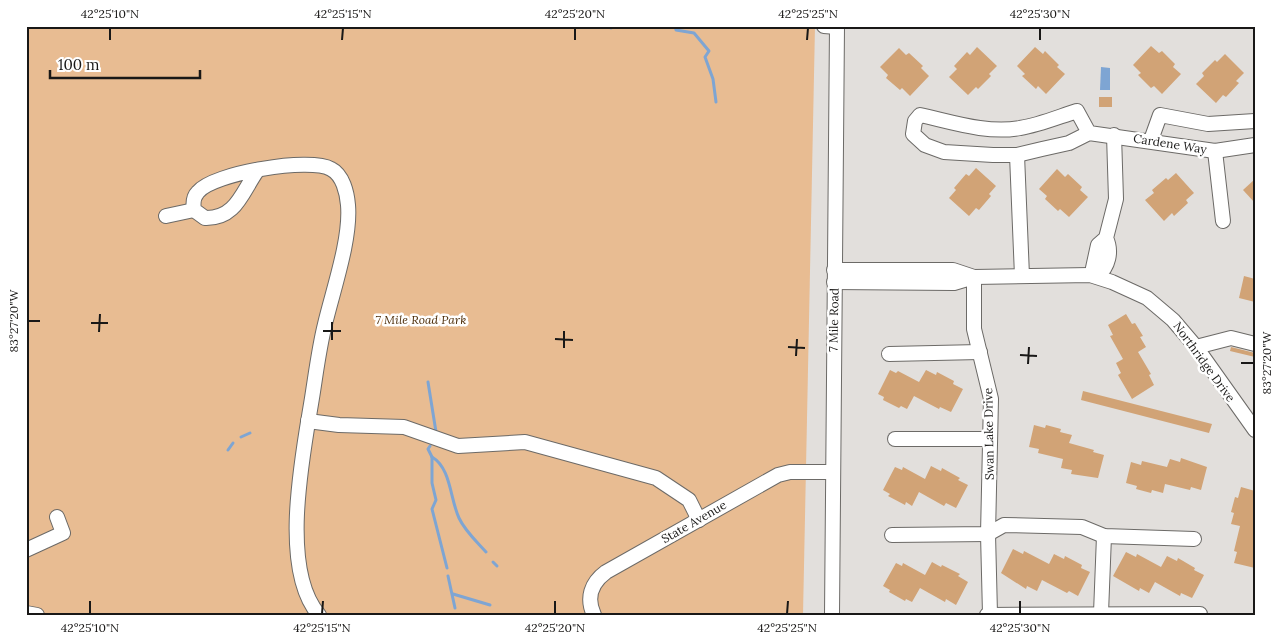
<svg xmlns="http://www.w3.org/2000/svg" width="1281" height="641" font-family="Lora,serif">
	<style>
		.green { fill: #e8bc92 }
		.water { fill: #7ea5d3 }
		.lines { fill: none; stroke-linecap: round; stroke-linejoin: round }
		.stream { stroke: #7ea5d3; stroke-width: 3 }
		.building { fill: #d1a376 }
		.minor-casing { stroke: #6c6a67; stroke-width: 16 }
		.minor { stroke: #fff; stroke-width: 14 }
		.ticks { fill: none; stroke: #191817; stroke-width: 2 }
		.labels { text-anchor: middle; stroke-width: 5; stroke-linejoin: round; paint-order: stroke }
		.street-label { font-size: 12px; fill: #191817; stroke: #fff }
		.park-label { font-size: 12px; font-style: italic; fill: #4e2f0b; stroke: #fff }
		.neatline { fill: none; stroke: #191817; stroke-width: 2 }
		.ticks-label { font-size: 12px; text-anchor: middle; fill: #191817 }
	</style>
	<rect width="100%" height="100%" fill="#e2dfdc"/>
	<polygon class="green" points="26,26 815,26 803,615 26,615"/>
	<polygon class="water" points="1101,67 1110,68 1110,90 1100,90"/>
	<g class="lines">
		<g class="stream">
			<polyline points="675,26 676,30 694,33 709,51 705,57 713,79 716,102"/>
			<polyline points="611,28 611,26"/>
			<polyline points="428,382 436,432"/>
			<polyline points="241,437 250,433"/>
			<polyline points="430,446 428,449 432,457 432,483 436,500 432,509 447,568"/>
			<polyline points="228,450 233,443"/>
			<path d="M432,457C451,468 450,499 459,518C465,531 476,541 486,552"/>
			<polyline points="493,562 497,566"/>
			<polyline points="448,576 455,608"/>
			<polyline points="453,594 490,605"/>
		</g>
	</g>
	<g class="building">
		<polygon points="1151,46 1159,53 1162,51 1175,64 1173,67 1181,74 1162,94 1154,86 1151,88 1138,75 1141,73 1133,65"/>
		<polygon points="977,47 997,66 989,74 991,76 978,89 976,87 968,95 949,77 957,69 954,66 967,52 970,55"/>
		<polygon points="1035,47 1043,54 1045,51 1059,65 1057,67 1065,74 1046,94 1038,86 1036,89 1022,76 1025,74 1017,66"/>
		<polygon points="899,48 906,55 909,53 923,66 921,68 929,76 910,96 902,88 900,90 886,78 888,75 880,67"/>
		<polygon points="1225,54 1244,73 1236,81 1239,83 1226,97 1223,95 1216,103 1196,84 1204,76 1202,73 1215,60 1217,62"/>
		<rect x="1099" y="97" width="13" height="10"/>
		<polygon points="976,168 996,186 989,194 991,196 979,210 976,208 969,216 949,198 956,190 954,188 966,174 969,176"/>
		<polygon points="1057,169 1065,177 1068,174 1082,187 1080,190 1088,197 1069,217 1060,209 1058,211 1045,199 1047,196 1039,189"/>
		<polygon points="1176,173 1194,193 1186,200 1188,203 1174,216 1172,213 1164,221 1145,200 1154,193 1152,190 1166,178 1168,180"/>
		<polygon points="1255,179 1255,203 1243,190"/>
		<polygon points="1244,276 1255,279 1255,302 1239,298"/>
		<polygon points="1126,314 1132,324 1135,323 1143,336 1140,337 1146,347 1138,352 1151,374 1149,375 1154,385 1132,399 1118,375 1121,373 1116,363 1123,359 1110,336 1113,335 1108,325"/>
		<polygon points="1231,347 1255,353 1255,357 1230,351"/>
		<polygon points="890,370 896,373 898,371 919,382 926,370 936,375 937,372 954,381 953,384 963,389 951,412 940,407 939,409 914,396 907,409 901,406 899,408 883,400 884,397 878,394"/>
		<polygon points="1083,391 1212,424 1209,433 1081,400"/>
		<polygon points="1034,425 1045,428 1046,425 1061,429 1060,432 1072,435 1069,443 1094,450 1093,452 1104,455 1098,478 1071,474 1072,470 1061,468 1063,459 1038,453 1039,449 1029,447"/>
		<polygon points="1181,458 1207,467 1201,490 1191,487 1190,490 1165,484 1163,493 1152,490 1151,493 1136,489 1137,486 1126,483 1131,462 1141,465 1142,461 1167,467 1170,459 1180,462"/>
		<polygon points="931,466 941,471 942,468 960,478 958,480 968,485 956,508 946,503 944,506 919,492 912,506 906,502 905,505 888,496 890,494 883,490 895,467 902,470 903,467 925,479"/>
		<polygon points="1241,487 1255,491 1255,568 1234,563 1237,552 1234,551 1240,526 1231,524 1234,513 1231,512 1235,497 1238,498"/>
		<polygon points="1013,549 1023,554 1024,551 1049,564 1054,554 1064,559 1065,556 1082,565 1081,568 1090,572 1078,596 1069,591 1067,593 1042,580 1037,591 1027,586 1026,589 1001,573"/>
		<polygon points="1126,552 1136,557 1137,554 1161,567 1167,556 1177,561 1178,558 1195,568 1194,570 1204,575 1192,598 1181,593 1180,596 1155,582 1149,593 1140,588 1139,591 1113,576"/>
		<polygon points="932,562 941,567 942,565 960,574 958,576 968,582 956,605 946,599 945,602 920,588 912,602 906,599 905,601 889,592 890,590 883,586 896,563 902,566 903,563 925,575"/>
	</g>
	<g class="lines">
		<g class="minor-casing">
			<g id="minor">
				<polyline points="824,26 837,27"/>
				<path d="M1089,133L1077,111C1058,117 1039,125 1020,128C987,134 952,122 920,115L915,121L913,134L925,145L944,152L993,155H1017L1042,149L1069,143L1089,133L1215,151L1255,145"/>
				<polyline points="1151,140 1160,115 1208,124 1255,121"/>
				<polyline points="1215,151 1223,221"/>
				<polyline points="1017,155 1022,276"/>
				<path d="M257,171C242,192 236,219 205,218L194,210C193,204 193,197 198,192C213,173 310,157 331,169C343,175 347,193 348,205C351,239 333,290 325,324C319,348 316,373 312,398C303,454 279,569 319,615"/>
				<polyline points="166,216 194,210"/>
				<path d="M1106,238C1112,251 1109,267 1097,276L1093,268L1098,245L1106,238L1116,199L1114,135"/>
				<polyline points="834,270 953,270 974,277"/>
				<polyline points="974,277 974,329 991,399 988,534 990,614"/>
				<polyline points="834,282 954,283 974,277 1090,275 1112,282 1147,298 1173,320 1196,347 1255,430"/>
				<polyline points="1196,347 1231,338 1255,344"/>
				<polyline points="889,354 980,352"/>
				<polyline points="308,421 339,425 404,427 458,446 525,442 656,478 689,500 699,520"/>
				<polyline points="895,439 990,439"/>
				<polyline points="892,535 988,534 1004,525 1082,527 1104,536 1194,539"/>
				<polyline points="26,550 63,533 57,517"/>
				<polyline points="26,613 37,615"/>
				<polyline points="1101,613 1104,536"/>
				<path d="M594,615C586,598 591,583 606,572L778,475L790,472H832"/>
				<polyline points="832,615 837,26"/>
				<polyline points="987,615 1200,614"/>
			</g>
		</g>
		<use href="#minor" class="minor"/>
	</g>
	<path class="ticks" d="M110,40V28M342,40L343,28M575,40V28M807,40L808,28M1040,40V28M28,321H40M91,323H108M323,331H341M99,332L100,314M555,339L573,340M332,340V322M788,347L805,348M564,348V331M1020,355L1037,356M796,356L797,339M1241,363H1254M1028,364L1029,347M90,614V601M322,614L323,601M555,614V601M787,614L788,601M1020,614V601"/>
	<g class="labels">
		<g class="street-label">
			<text transform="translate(1170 144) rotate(9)" y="4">Cardene Way</text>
			<text transform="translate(834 320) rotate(-89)" y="4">7 Mile Road</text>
			<text transform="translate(1204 362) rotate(54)" y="4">Northridge Drive</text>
			<text transform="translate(989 434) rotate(-91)" y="4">Swan Lake Drive</text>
			<text transform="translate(694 522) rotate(-30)" y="4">State Avenue</text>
		</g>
		<g class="park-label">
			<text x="421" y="324">7 Mile Road Park</text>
		</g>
	</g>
	<rect width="1281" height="641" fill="none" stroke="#ffffff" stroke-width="55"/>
	<path d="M50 70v8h150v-8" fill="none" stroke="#191817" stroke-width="2.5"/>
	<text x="58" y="70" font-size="15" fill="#191817" stroke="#ffffff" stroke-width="4" paint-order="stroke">100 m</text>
	<rect x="28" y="28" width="1226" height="586" class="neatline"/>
	<g class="ticks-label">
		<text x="110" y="18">42°25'10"N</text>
		<text x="343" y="18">42°25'15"N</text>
		<text x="575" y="18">42°25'20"N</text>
		<text x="808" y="18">42°25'25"N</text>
		<text x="1040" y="18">42°25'30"N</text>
		<text transform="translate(14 321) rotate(-90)" y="4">83°27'20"W</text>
		<text transform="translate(1267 363) rotate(-90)" y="4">83°27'20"W</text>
		<text x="90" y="632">42°25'10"N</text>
		<text x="322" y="632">42°25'15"N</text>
		<text x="555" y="632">42°25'20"N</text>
		<text x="787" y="632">42°25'25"N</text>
		<text x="1020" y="632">42°25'30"N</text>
	</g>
</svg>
